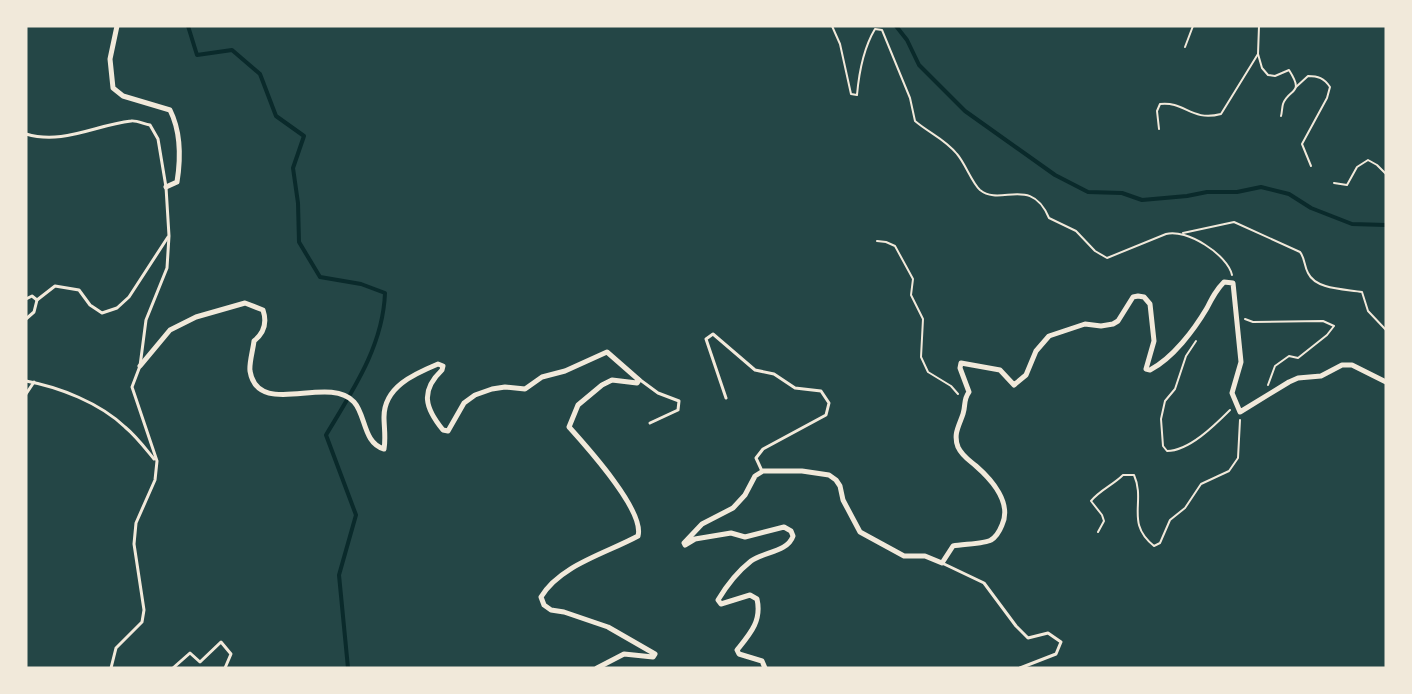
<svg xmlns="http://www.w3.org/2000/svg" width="1412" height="694" font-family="Mulish,sans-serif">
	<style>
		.green { fill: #244646 }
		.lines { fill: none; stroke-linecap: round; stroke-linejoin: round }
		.stream { stroke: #0a2a2b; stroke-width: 4 }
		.path { stroke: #f1e9da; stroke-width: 2 }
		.service { stroke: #f1e9da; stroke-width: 3 }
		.minor { stroke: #f1e9da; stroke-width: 5 }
	</style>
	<rect width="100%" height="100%" fill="#0f3d3e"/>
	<rect class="green" x="26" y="26" width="1360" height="642"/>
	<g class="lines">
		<g class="stream">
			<path d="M188,26L197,55L232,50L260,74L276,116L304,136L293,168L298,203L299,242L320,277L361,284L385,293C383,346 353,390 326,435L356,515L339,575L348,668"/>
			<polyline points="896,26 907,40 919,65 965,111 1055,175 1088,192 1122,193 1142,200 1187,196 1207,192 1237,192 1261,187 1289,194 1311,208 1352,224 1386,225"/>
		</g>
		<g class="path">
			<path d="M832,26L840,44L851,94L857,95C859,72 863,49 875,29L882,30L910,98L915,121C929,133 945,139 957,154C965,163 972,183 980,190C1001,207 1031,175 1049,218L1076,231L1095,251L1107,258L1166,234C1186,228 1228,255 1232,275"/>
			<polyline points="1185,47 1193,26"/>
			<path d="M1258,54L1262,68L1268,75L1275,76L1289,70C1305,95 1289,88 1283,104C1282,107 1282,113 1281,116"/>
			<path d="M1296,87L1308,76C1318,76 1324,78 1330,87L1327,98L1302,144L1311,166"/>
			<path d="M1159,129L1157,111L1160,104C1185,101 1191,122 1221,114L1258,54L1259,26"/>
			<polyline points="1334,183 1347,185 1357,167 1368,160 1377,165 1386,174"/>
			<path d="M1183,233L1234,222L1300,252C1305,258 1304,266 1308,273C1316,290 1346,289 1362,292L1368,311L1386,330"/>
			<polyline points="877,241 886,242 895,246 913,279 911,295 923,319 921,357 928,372 951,386 958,394"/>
			<polyline points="1245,319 1253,322 1323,321 1334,326 1327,335 1298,358 1289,356 1275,366 1268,385"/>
			<path d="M1196,341L1186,356L1175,389L1165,401L1161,419L1163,446L1167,451C1189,451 1215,425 1230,410"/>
			<path d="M1098,532L1104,521L1102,515L1091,501C1100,490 1113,485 1123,475H1134C1146,502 1125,523 1154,546L1160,543L1170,520L1185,508L1201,484L1229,471L1238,458L1240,420"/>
		</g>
		<g class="service">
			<path d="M26,134C63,145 95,125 131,121C136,120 144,124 150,125L158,139L166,187L169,236L167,268L146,320L140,366L132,387L157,461L155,480L136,523L134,544L144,610L142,622L116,648L111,668"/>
			<polyline points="26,299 32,296 37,300 34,312 26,319"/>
			<polyline points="37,300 55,286 79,290 90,305 102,313 117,308 129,297 168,237"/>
			<polyline points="639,379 658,393 679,401 678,410 650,423"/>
			<path d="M26,381C59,387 100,403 125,427C136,436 145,448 154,459"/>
			<polyline points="26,394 34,382"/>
			<polyline points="726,398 706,339 713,334 755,370 774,374 795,388 821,391 829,403 826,415 763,449 756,458 762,471"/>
			<polyline points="942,563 984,583 1016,626 1028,638 1048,633 1061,642 1056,654 1020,668"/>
			<polyline points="173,668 190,653 200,662 221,642 231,654 225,668"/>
		</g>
		<g class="minor">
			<path d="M117,26L110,59L113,88L123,96L170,110C181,132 181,157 177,182L166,187"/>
			<path d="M140,366L170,330L196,317L245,303L263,310C267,322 264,333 254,341C253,350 249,363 250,371C258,419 328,374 354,402C366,415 363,443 384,449C386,438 384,427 384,417C384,387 414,374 438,364L443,366L442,370C420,391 425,408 443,430L448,431L464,403L475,395L492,389L505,387L525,389L542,377L565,371L607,352L639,380L637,383L612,380L602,385L578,405L569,427C587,447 645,511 638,536C607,553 560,565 541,597L544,605L551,610L564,612L608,627L655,654L653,657L624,654L597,668"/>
			<path d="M765,668L762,661L739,654L737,650C750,634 762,621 757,599L750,595L721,604L718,600C727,585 737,572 751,561C763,552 788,552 793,536L791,531L784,527L745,537L731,533L695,539L685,545L684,543L702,524L733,508L745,495L755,476L763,471H802L829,475L836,480L840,486L843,500L860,532L904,556H925L942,563L953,546C962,544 985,544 991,540C996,537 1000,530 1002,525C1012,503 992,480 976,466C969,460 962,456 958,447C953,434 959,426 963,414C966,405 963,400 969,392L960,368L961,363L1000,370L1014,385L1026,375L1036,351L1049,336L1085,324L1101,326L1113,324L1118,321L1133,297L1138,296L1144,297L1150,304L1154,341L1146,369L1150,370C1173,358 1194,330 1207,308C1212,298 1216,290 1224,282L1233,283L1241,362L1232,393L1240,412L1289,382L1298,378L1321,376L1342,365H1352L1386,382"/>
		</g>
	</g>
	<rect width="1412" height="694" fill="none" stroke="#f1e9da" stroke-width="55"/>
</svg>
